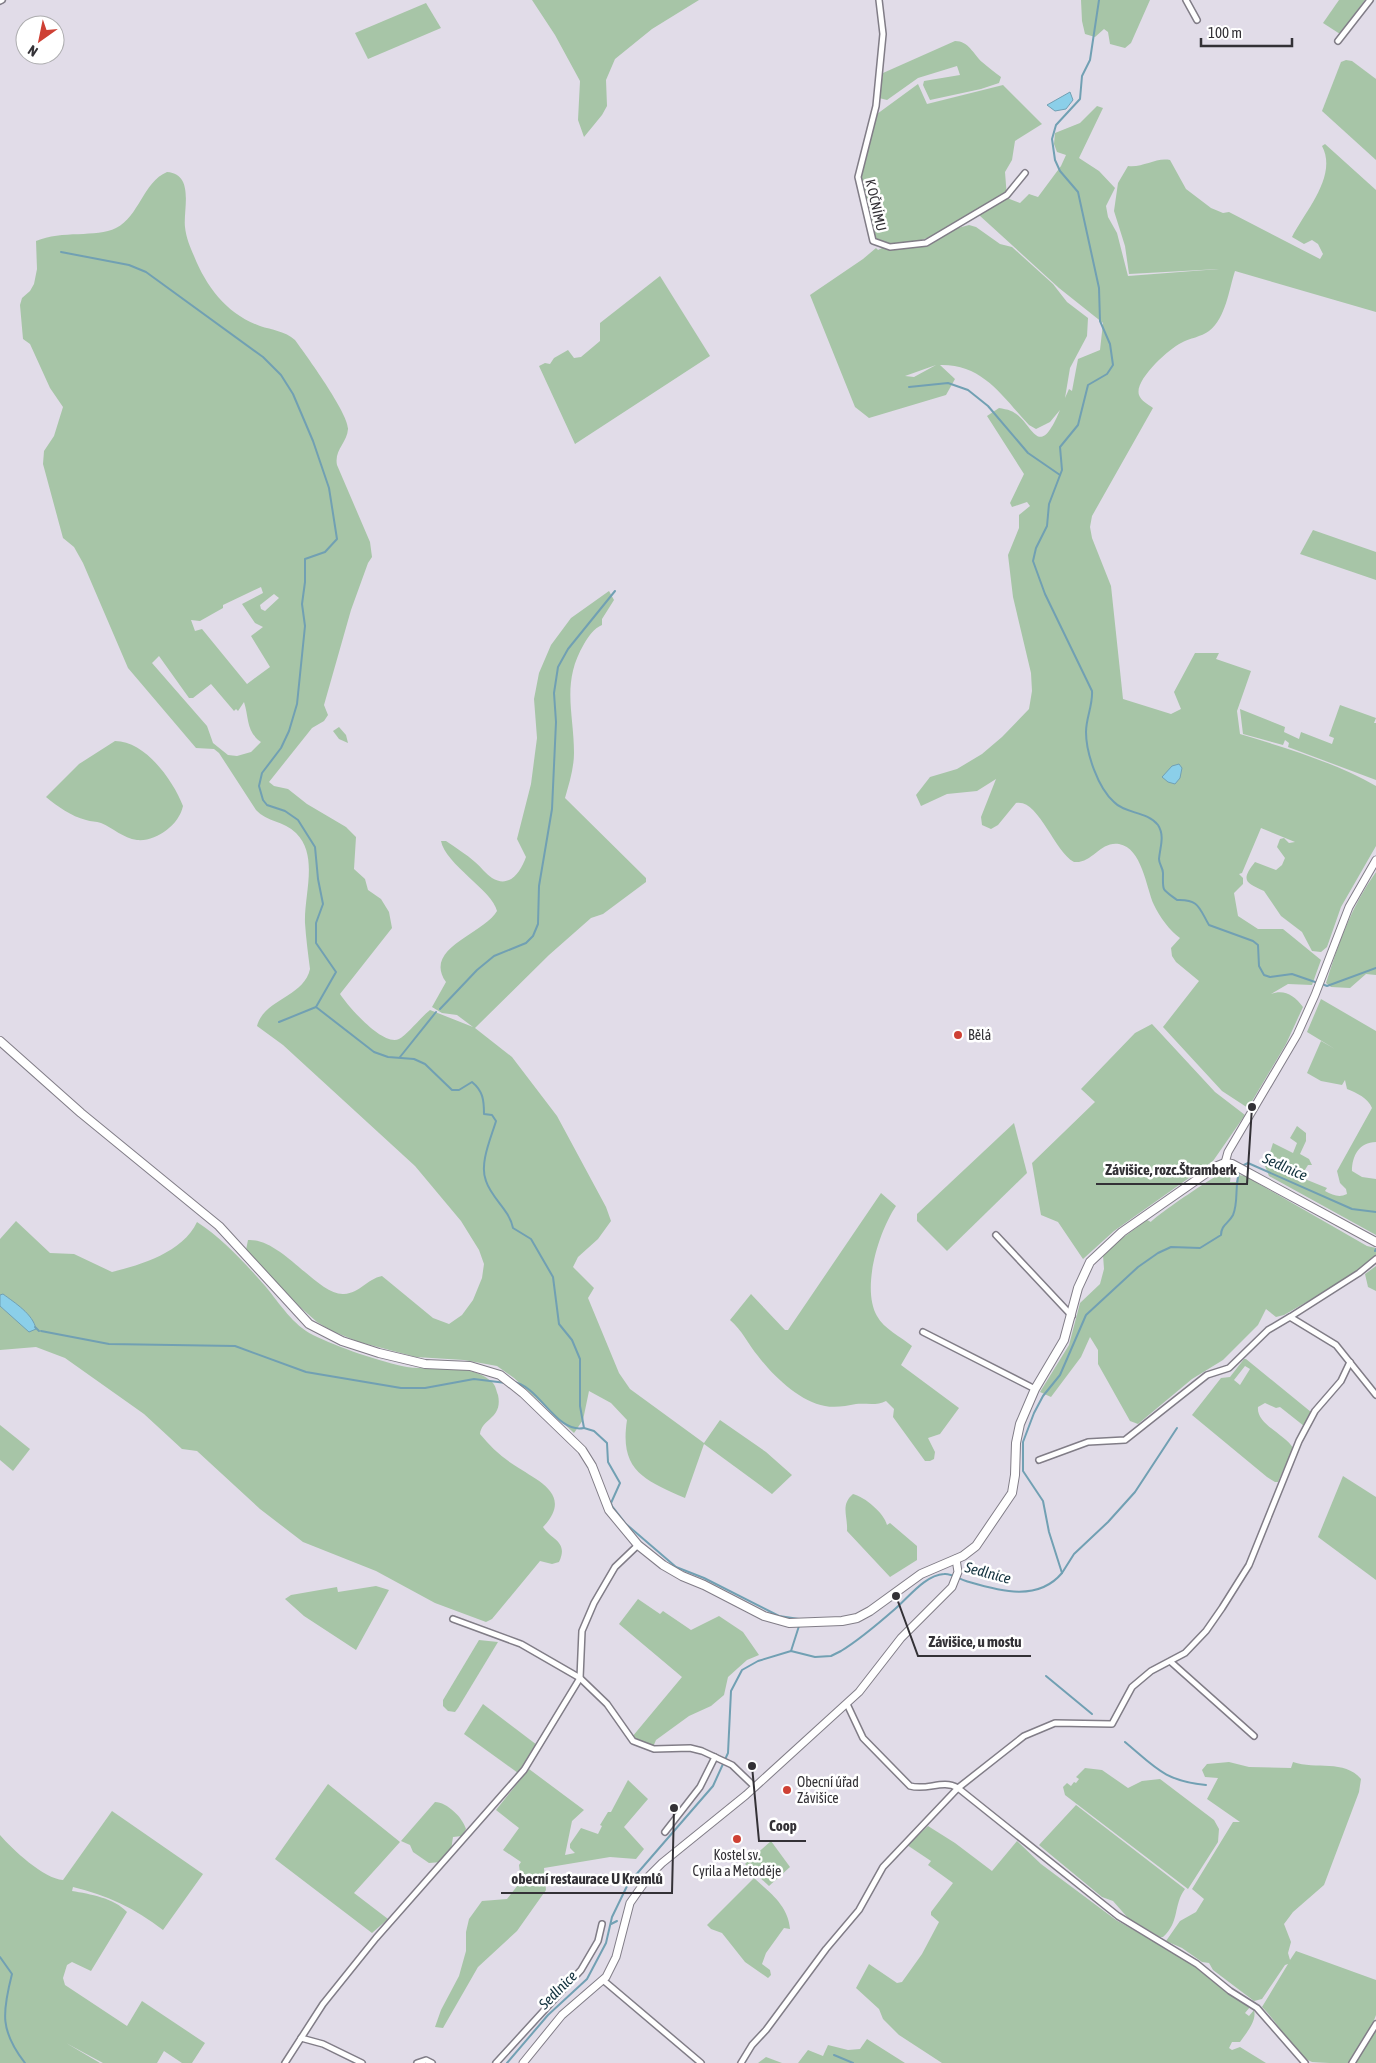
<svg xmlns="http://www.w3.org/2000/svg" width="1376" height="2063" font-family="'Asap Condensed',sans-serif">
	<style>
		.green { fill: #a7c5a7; fill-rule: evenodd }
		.water { fill: #8bcfe9; stroke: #71a0b3 }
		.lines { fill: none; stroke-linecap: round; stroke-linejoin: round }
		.stream { stroke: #71a0b3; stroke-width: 2 }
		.minor-casing { stroke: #817d87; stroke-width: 8 }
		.tertiary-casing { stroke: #817d87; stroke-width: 9 }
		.secondary-casing { stroke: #817d87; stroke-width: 10 }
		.minor { stroke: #fff; stroke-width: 5 }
		.tertiary { stroke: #fff; stroke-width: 7 }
		.secondary { stroke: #fff; stroke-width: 8 }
		.poi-dot { fill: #ce4034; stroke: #fff; stroke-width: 2 }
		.labels { text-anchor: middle; stroke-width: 5; stroke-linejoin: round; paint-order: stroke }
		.street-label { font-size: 14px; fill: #333136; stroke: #fff }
		.poi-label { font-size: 14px; fill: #333136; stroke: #fff; text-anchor: start }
		.water-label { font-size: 15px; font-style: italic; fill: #12323e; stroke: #fff }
		.leader { fill: none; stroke: #333136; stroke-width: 2 }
		.callout-dot { fill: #333136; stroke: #fff; stroke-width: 2 }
		.callout-label { font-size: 15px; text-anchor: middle; font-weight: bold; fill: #333136; stroke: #fff; stroke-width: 5; stroke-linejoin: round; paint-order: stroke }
	</style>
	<rect width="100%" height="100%" fill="#e1dce8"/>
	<g class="green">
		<polygon points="532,0 699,0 652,29 615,59 606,80 607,106 602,115 584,137 578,120 580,81 555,35"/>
		<polygon points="1081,0 1150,0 1131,43 1125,48 1110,44 1108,32 1104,29 1095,37 1085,34 1082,21"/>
		<polygon points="1339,0 1365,0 1340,34 1323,23"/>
		<polygon points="426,3 441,28 368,59 355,33"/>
		<path d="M955,41C969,41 973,54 982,62C988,67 994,72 1001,77L999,83L981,89L930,100L923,85L924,81L960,75L957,66L918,78L887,100L879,98L883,73Z"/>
		<polygon points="1346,60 1352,61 1376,79 1376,160 1322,111 1341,62"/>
		<path d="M918,84L927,104L1003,85L1042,124L1015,141L1012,160L1005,172L1007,198L1020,203L1029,194L1038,197L1061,166L1066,155L1057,152L1054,144L1055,133L1080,123L1097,106L1103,108L1079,158L1099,171L1115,188L1106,206L1108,217L1117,233L1128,276L1219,269L1129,274L1125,246L1114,211L1118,183L1128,166C1143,168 1156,157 1170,160L1186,189L1211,208L1223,213L1229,212L1320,259L1323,254L1318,244L1312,240L1304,244L1292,237C1305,211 1338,176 1322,146L1325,144L1376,190V312L1235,271C1229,289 1226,318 1209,331C1201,337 1190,338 1181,343C1169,349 1134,380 1139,395C1141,401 1148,404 1153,408L1092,516L1090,527L1092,538L1111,586L1123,699L1171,714L1181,709L1174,692L1195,653H1219L1216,659L1251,671L1237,711L1240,734C1286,748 1334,762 1376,786V846L1341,907L1327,947L1321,952L1312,951L1302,932L1281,916L1264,891C1246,883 1240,881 1255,862L1276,870L1282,865L1285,858L1277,847L1280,839L1284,838L1289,843L1295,842L1261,828L1242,873L1239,874L1243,878V884L1234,893L1238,916L1258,929H1283L1321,960L1312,985L1288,984L1271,994C1284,989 1294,995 1303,1007L1286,1044L1248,1108L1222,1091L1163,1027L1199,981L1176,962L1172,956L1171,948L1180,938C1170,931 1159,916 1154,905C1146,887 1142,848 1119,844C1100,841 1092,864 1074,862C1054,851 1038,798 1016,803L998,825L991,829L982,825L981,817L996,779L977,791L947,794L921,806L916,795L930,777L957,769L982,754L1002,737L1029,709L1032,691L1031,673L1013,597L1008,555L1019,528V515L1030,506L1027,502L1012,507L1010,503L1024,474L987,416L999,408C1003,409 1007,409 1011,411C1033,420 1037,465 1060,410L1050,422L1036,429L1029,425C1002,396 983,364 940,365L955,379L946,395L869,418L855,407L810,295L863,259L876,248L878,250L884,247H920L958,228L969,225L976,227L1000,244L1012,247L1053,284L1067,302L1088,318L1087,336L1070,368L1065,398L1069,389L1072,391L1078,359L1100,350L1103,323L1059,288L979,215L976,210C950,226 928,244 896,244C888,244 880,243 875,237L859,180L877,114ZM936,365L914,377L905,376Z"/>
		<path d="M167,172C195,174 183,210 185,227C186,237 190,247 194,256C207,288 227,314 260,326C272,330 285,331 295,340C306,355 349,414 348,429C347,443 334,450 337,465L370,542L372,557L368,563L351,610L324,705L328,715L324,721L312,728L269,782L274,786L288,789L307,804L346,827L356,837L354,869L365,879L368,890L381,899L389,912L392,928L340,994C347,1005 383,1047 399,1039C407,1035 421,1017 430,1010L473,1027L457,1015L442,1013L432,1007L446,982C422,948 484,934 497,911C493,891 445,864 441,841H446C456,848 466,854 475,862C481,867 486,874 492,878C510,889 521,871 526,857L517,839L531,784L537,738L534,699L539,673L551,645L571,618L609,591L614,600L602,619V625C594,628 588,637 584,644C561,683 574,713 574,753C574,768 569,784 565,798L646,878V882L603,914L591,918L549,955L475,1028L512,1057L557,1116L606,1207L611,1221L598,1239L578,1257L573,1267L594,1288L588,1298L619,1373L630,1389L704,1443L720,1420L766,1452L792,1475L772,1494L704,1444L685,1498C645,1480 619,1471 627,1420L611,1403L589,1391L583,1420L574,1433L514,1378L497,1366L464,1360L416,1357L359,1342L332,1331L317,1322L300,1307L246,1250L248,1240C282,1238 318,1296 344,1294C360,1293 367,1279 382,1276L433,1318L449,1324L462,1315L473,1300L482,1278L484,1264L479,1250L461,1221L415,1166L283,1045L257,1026C264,999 304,997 310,969C308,954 306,938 305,923C304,894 319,856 296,833C284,821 267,822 256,810L219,753L214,749L196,748L128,668L83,563L74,547L63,538L43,464L44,451L54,436L63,407L50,388L30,344L23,339L20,305L22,298L30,291L34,284L37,269L36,241C62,230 96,238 116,228C139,217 143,182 167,172ZM261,587L263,593L242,604L255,623L263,627L251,636L270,667L247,684L202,629L195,631L191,620L200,621L223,608V605ZM274,594L279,598L265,611L261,609L260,605ZM159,656L189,698H193L211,684L234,711L236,709L238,711L244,702C249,717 246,732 261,742L251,752L237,756L228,755L213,743L207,726L152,663Z"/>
		<polygon points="660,276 710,356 575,444 539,366 545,363 550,364 554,358 568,350 574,358 581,357 600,341 600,323"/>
		<polygon points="1313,530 1376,552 1376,580 1300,554"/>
		<polygon points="1340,705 1376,718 1374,723 1376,723 1376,780 1288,747 1289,743 1285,740 1283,745 1243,734 1240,709 1285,727 1284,732 1299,739 1301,732 1332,744 1334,738 1329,736"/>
		<polygon points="339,727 346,735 348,743 339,739 333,731"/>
		<path d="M115,741C145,741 173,780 183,806C179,825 156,842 137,840C123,838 113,828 101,823C96,821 91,822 86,820C71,816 58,807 46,797L79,764Z"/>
		<path d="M1376,872V975L1366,974L1350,988L1331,987L1326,983C1338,944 1352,905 1376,872Z"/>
		<path d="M1321,999L1376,1031V1142C1359,1142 1352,1156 1352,1171L1362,1177L1376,1179V1235L1269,1176L1263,1161L1267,1162L1273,1143L1293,1153L1297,1143L1290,1138L1297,1126L1306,1133V1141L1300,1154L1309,1159L1312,1165H1308L1303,1173L1295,1175L1327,1188L1325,1191C1333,1195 1339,1198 1347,1194L1346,1189L1340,1183L1337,1171L1372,1108C1368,1098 1357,1093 1347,1089L1345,1080L1342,1085L1321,1081L1307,1073L1321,1041L1335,1049L1307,1032Z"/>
		<polygon points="1152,1024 1215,1092 1245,1115 1213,1161 1114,1231 1083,1259 1058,1222 1041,1215 1032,1163 1095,1102 1081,1089 1135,1033"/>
		<polygon points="1014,1123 1027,1173 947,1251 917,1221 917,1214"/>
		<path d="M1226,1171L1231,1174L1230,1182H1236L1239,1175L1245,1176L1367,1246L1376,1248V1256L1350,1277L1284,1315L1276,1317L1266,1309L1258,1325L1223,1360L1192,1379L1138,1424L1130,1421L1098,1364V1350L1090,1337L1081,1357L1051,1397L1040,1392L1069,1345L1080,1303L1100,1284L1104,1269L1103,1255L1117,1242L1147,1220L1151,1222C1155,1216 1220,1172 1226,1171Z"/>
		<path d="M881,1193L896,1206C879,1231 861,1288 877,1316C884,1329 901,1337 912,1346L901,1365L959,1408L940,1434L928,1438L935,1452L934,1459L930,1461H925L893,1417L894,1409L886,1401C877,1406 866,1403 856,1404C846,1406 835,1408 825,1406C800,1402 773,1376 758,1356C748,1344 742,1330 730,1320L751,1294L785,1330H788Z"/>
		<path d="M16,1221L50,1253L74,1254L112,1272C141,1265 183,1252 197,1222C223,1239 245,1263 266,1287C280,1304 293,1325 313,1335C337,1347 381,1362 407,1367C434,1371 470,1362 492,1382C496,1386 496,1390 498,1395C503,1419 482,1418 480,1434C489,1445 499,1455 511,1463C535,1480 575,1493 543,1527C551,1540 569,1541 559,1562L552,1564L540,1561L492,1619L486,1622L435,1603L376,1571L303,1542L260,1509L197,1451L182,1449L144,1414L65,1358L36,1347L0,1350V1306L12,1316L3,1295H0V1239Z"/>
		<polygon points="1376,1266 1376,1291 1368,1287 1365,1274"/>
		<path d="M1244,1359H1246L1311,1412L1304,1426L1280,1407L1276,1408L1265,1403L1258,1407C1256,1424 1285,1434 1293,1448L1278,1482H1275L1267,1477L1192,1415L1221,1378L1230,1377ZM1245,1366L1250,1369L1240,1385L1234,1380Z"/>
		<polygon points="0,1425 30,1449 13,1471 0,1460"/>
		<polygon points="1343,1476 1376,1497 1376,1580 1318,1537"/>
		<path d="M853,1494C865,1497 884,1513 887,1525L890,1523L917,1546V1560L890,1577L847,1531C848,1516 840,1505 853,1494Z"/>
		<polygon points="376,1586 389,1590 356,1650 304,1616 285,1599 291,1595 337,1587 338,1592"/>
		<polygon points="638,1599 660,1614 663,1611 691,1630 719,1616 743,1632 759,1655 747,1660 728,1677 724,1695 711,1706 689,1716 656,1740 653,1747 632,1737 682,1677 619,1624"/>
		<polygon points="479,1640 498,1642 458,1708 455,1712 448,1711 443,1706 443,1700"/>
		<polygon points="483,1704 537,1745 518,1773 464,1734"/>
		<path d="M1229,1762L1249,1767L1291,1768L1293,1762C1316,1770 1344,1759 1361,1779L1359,1792L1324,1885L1293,1912L1284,1924L1291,1942L1288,1953L1290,1960L1296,1951L1376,1980V2015L1373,2023L1348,2063C1338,2063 1321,2063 1312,2062C1293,2054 1278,2022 1262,2007L1288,1964L1285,1965L1262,1999L1254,2001L1213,1970L1209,1963L1202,1962L1182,1948L1166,1941L1180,1921L1196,1912L1204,1899L1192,1889L1233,1822H1240L1207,1799L1218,1778L1205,1777L1202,1770L1207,1764Z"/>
		<polygon points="1085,1768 1102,1770 1128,1788 1142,1781 1160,1779 1214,1820 1219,1829 1218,1842 1188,1889 1065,1795 1063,1787 1067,1783 1071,1786 1074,1782 1076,1783 1079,1779 1076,1777"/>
		<polygon points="529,1769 584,1810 572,1821 565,1855 575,1853 570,1848 570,1844 581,1828 598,1834 602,1826 600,1825 608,1812 611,1812 628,1780 648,1799 624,1827 644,1849 636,1859 610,1857 544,1868 546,1890 517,1931 478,1967 443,2028 435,2027 441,2010 459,1976 466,1951 466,1932 469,1919 482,1901 507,1899 521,1881 519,1865 521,1862 503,1850 519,1828 496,1810"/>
		<polygon points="328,1784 400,1842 354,1893 388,1919 372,1933 275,1859"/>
		<path d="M435,1802C447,1802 463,1818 466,1829L462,1836L453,1837L451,1850L441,1862L429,1863L413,1852L410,1845L401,1841Z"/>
		<path d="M1076,1805L1185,1889C1173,1905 1180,1922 1163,1937H1160L1128,1918L1113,1901L1102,1897L1039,1845Z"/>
		<path d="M112,1811L203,1874L163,1930C135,1908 106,1895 73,1887L72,1891C90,1894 114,1898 127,1912L91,1971L72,1962L67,1965L63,1978L65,1985L127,2026L142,2001L205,2043L192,2063H182L164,2051L157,2063H103L66,2043L100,2063H0V1835C12,1849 44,1879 63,1880Z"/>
		<path d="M928,1826L955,1843L992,1871L1017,1841L1041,1864L1116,1920L1187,1960L1250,2007L1245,2013L1249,2016L1254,2010C1257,2021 1247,2032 1240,2042H1232L1229,2048L1232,2050L1240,2047L1266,2063H942L899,2035L883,2019L879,2009L856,1988L869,1964L897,1983L902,1982L922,1954L939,1922L931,1915V1912L953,1883L928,1865L931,1861L907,1845Z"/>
		<polygon points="771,1841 790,1867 769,1886 745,1864"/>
		<path d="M754,1878C770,1893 788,1905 790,1929L784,1928L766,1953L762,1964L770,1970L771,1975L768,1978L745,1962L722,1933L711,1929L707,1925Z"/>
		<polygon points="1376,2027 1376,2063 1354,2063"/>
		<polygon points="867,2039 905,2063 798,2063 808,2050 823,2056 828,2045 848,2050 860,2049"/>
		<polygon points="766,2057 782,2063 758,2063"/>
	</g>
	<g class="water">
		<polygon points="1070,92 1073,100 1066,109 1055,111 1047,105"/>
		<polygon points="1179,764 1182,768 1180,778 1175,784 1168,782 1162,777 1172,766"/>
		<path d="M3,1294C15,1303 33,1314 36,1329L29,1332L0,1306V1295Z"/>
	</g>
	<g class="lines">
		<g class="stream">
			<path d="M1099,0L1090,60L1082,76L1080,99L1056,125L1052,139L1055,160L1060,171L1078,192L1099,288L1100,321L1110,344L1113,365L1107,374L1088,385L1078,425L1060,447L1062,470L1049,504L1047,526L1036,548L1033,561L1045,594L1092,691C1093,705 1086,718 1086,732C1086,753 1098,788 1114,802C1125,814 1147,811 1158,825C1165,836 1160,847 1159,859C1159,864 1163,868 1163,873C1163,892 1161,888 1177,900C1199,899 1199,908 1209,925L1253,941L1258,945L1259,966L1264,975L1270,977L1292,974L1318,983"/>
			<path d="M61,252L129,265L146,272L263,357L281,375L293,394L313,441L329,488L337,539L325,552L305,559V582L302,604L305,626L297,704L289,731L281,748L262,773L259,786L263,800L267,805L285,811L298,820L315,847L318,879L323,904L316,923V943L336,972L316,1007L374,1052L388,1057L414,1059L425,1064L452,1090H459L472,1082C483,1091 484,1100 484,1114L492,1115L496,1121C491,1138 479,1164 486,1181C492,1199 509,1209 513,1228L531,1239L553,1277L559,1324L572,1340L580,1359V1406L584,1428L594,1431L607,1443L608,1462L620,1483L611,1503L612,1506L626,1524L676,1567L704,1578L779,1616L799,1619V1621"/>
			<polyline points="909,387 948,383 968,390 988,406 1028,453 1060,475"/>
			<polyline points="1322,984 1327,986 1376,968"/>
			<polyline points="440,1009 477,970 494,956 526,943 533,936 538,924 539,886 552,809 556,722 554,693 558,667 568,649 615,591"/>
			<polyline points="279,1022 316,1007"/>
			<polyline points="400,1057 436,1012"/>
			<polyline points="1242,1166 1248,1163 1352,1209 1376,1212"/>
			<polyline points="1375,1251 1376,1249"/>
			<polyline points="35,1327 39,1331"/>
			<polyline points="41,1331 109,1344 235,1346 306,1372 401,1388 425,1388 474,1379 506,1383"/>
			<path d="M513,1382C539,1385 556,1434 584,1428"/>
			<polyline points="1062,1573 1074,1554 1108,1522 1135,1492 1177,1428"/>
			<polyline points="791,1651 799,1626"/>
			<polyline points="1046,1676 1092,1714"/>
			<path d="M1125,1742C1155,1767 1164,1781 1206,1785"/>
			<polyline points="611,1924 617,1921"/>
			<path d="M0,1957L12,1974C2,2013 0,2031 25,2063"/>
			<polyline points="834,2055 853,2063"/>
			<path d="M507,2063L548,2015L587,1979L606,1943L612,1917L628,1884L713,1786L728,1753L731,1691L742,1670L758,1661L791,1651L815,1657L831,1656L841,1651C859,1640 879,1623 895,1609C908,1598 925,1575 944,1574C951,1573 959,1579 966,1581C997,1590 1037,1603 1062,1573L1049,1532L1043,1501L1023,1471V1442L1034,1413L1043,1396L1060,1375L1086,1315L1138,1267L1158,1253L1171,1247L1200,1248L1221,1235C1221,1225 1229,1223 1233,1215C1239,1201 1234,1184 1240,1170"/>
		</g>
		<g class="minor-casing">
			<g id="minor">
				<polyline points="879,0 883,34 876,106 858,177 873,241 890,247 926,243 1007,195 1025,173"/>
				<polyline points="1186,0 1197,20"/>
				<polyline points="0,1 2,0"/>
				<polyline points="1338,41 1370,0"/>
				<polyline points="996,1235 1072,1316"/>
				<polyline points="1290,1317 1359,1273 1376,1259"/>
				<polyline points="923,1332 1035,1389"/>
				<polyline points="1039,1460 1088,1442 1125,1440 1207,1375 1229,1368 1268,1330 1290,1317 1336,1345 1376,1395"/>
				<polyline points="453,1619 521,1644 580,1678 607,1704 633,1741 654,1749 690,1748 702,1751 732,1765 755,1787"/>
				<polyline points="1171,1662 1254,1736"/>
				<path d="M847,1704L863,1738L910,1786C928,1791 942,1779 958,1788L1118,1916L1197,1964L1230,1991L1257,2008L1305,2063"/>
				<polyline points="665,1832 700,1787 715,1757"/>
				<polyline points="603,1980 701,2063"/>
				<polyline points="301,2038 323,2044 362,2063"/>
				<polyline points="285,2063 323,2004 376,1938 524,1770 580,1678 582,1631 594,1603 615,1567 638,1545"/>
				<polyline points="417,2063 426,2060 432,2063"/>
				<polyline points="496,2063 581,1970 598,1941 602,1924"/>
				<polyline points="741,2063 752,2045 766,2030 826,1949 859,1910 883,1867 958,1788 1024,1736 1055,1723 1112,1724 1132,1687 1151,1671 1185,1653 1206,1631 1222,1608 1249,1565 1299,1441 1315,1411 1341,1381 1350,1362"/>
				<polyline points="1352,2063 1376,2024"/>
			</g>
		</g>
		<g class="tertiary-casing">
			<g id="tertiary">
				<polyline points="1225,1163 1228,1152 1297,1035 1315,995 1349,907 1376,860"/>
				<polyline points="523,2063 562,2015 606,1977 616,1957 630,1903 649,1876 662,1863 746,1795 859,1692 901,1638 952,1587 958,1572 956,1559"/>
			</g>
		</g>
		<g class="secondary-casing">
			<polyline id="secondary" points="0,1041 81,1113 219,1226 309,1324 342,1341 379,1353 425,1364 470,1366 500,1375 523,1393 582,1450 592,1466 609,1510 638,1545 663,1565 682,1576 704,1585 764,1616 789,1623 842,1621 857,1618 870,1611 921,1574 963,1556 976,1546 1012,1493 1015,1475 1016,1443 1020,1424 1035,1389 1064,1340 1078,1288 1090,1262 1122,1232 1215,1167 1225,1163 1232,1164 1376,1242"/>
		</g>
		<use href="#minor" class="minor"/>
		<use href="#tertiary" class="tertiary"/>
		<use href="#secondary" class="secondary"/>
	</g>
	<g class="poi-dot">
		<circle cx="958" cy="1035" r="5"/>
		<circle cx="787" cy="1790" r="5"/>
		<circle cx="737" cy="1839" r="5"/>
	</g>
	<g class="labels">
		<g class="street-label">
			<text transform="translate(876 205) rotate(77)" y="5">K OČNÍMU</text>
		</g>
		<g class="poi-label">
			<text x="968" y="1040">Bělá</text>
			<text x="797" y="1787">Obecní úřad<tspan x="797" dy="16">Závišice</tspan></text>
			<text x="737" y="1860" text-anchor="middle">Kostel sv.<tspan x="737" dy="16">Cyrila a Metoděje</tspan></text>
		</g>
		<g class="water-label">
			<text transform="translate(1285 1167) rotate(24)" y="5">Sedlnice</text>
			<text transform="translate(988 1573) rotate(15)" y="5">Sedlnice</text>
			<text transform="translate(558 1990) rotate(-45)" y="5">Sedlnice</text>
		</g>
	</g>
	<path class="leader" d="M1252 1107L1247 1184H1096M896 1596L918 1656H1031M752 1766L759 1841H806M674 1808L672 1893H501"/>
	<g class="callout-dot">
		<circle cx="1252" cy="1107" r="5"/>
		<circle cx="896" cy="1596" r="5"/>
		<circle cx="752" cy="1766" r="5"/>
		<circle cx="674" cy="1808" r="5"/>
	</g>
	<g class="callout-label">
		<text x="1171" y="1175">Závišice, rozc.Štramberk</text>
		<text x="975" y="1647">Závišice, u mostu</text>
		<text x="783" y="1831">Coop</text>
		<text x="587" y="1884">obecní restaurace U Kremlů</text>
	</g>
	<g transform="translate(40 40) rotate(213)"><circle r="24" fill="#ffffff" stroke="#adadaf"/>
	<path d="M0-4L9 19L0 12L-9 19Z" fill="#ce4034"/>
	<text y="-8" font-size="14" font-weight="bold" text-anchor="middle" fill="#333136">N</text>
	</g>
	<path d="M1201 38v8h91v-8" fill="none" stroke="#333136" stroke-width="2.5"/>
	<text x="1208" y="38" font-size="15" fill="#333136" stroke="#ffffff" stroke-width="4" paint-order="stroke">100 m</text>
</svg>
